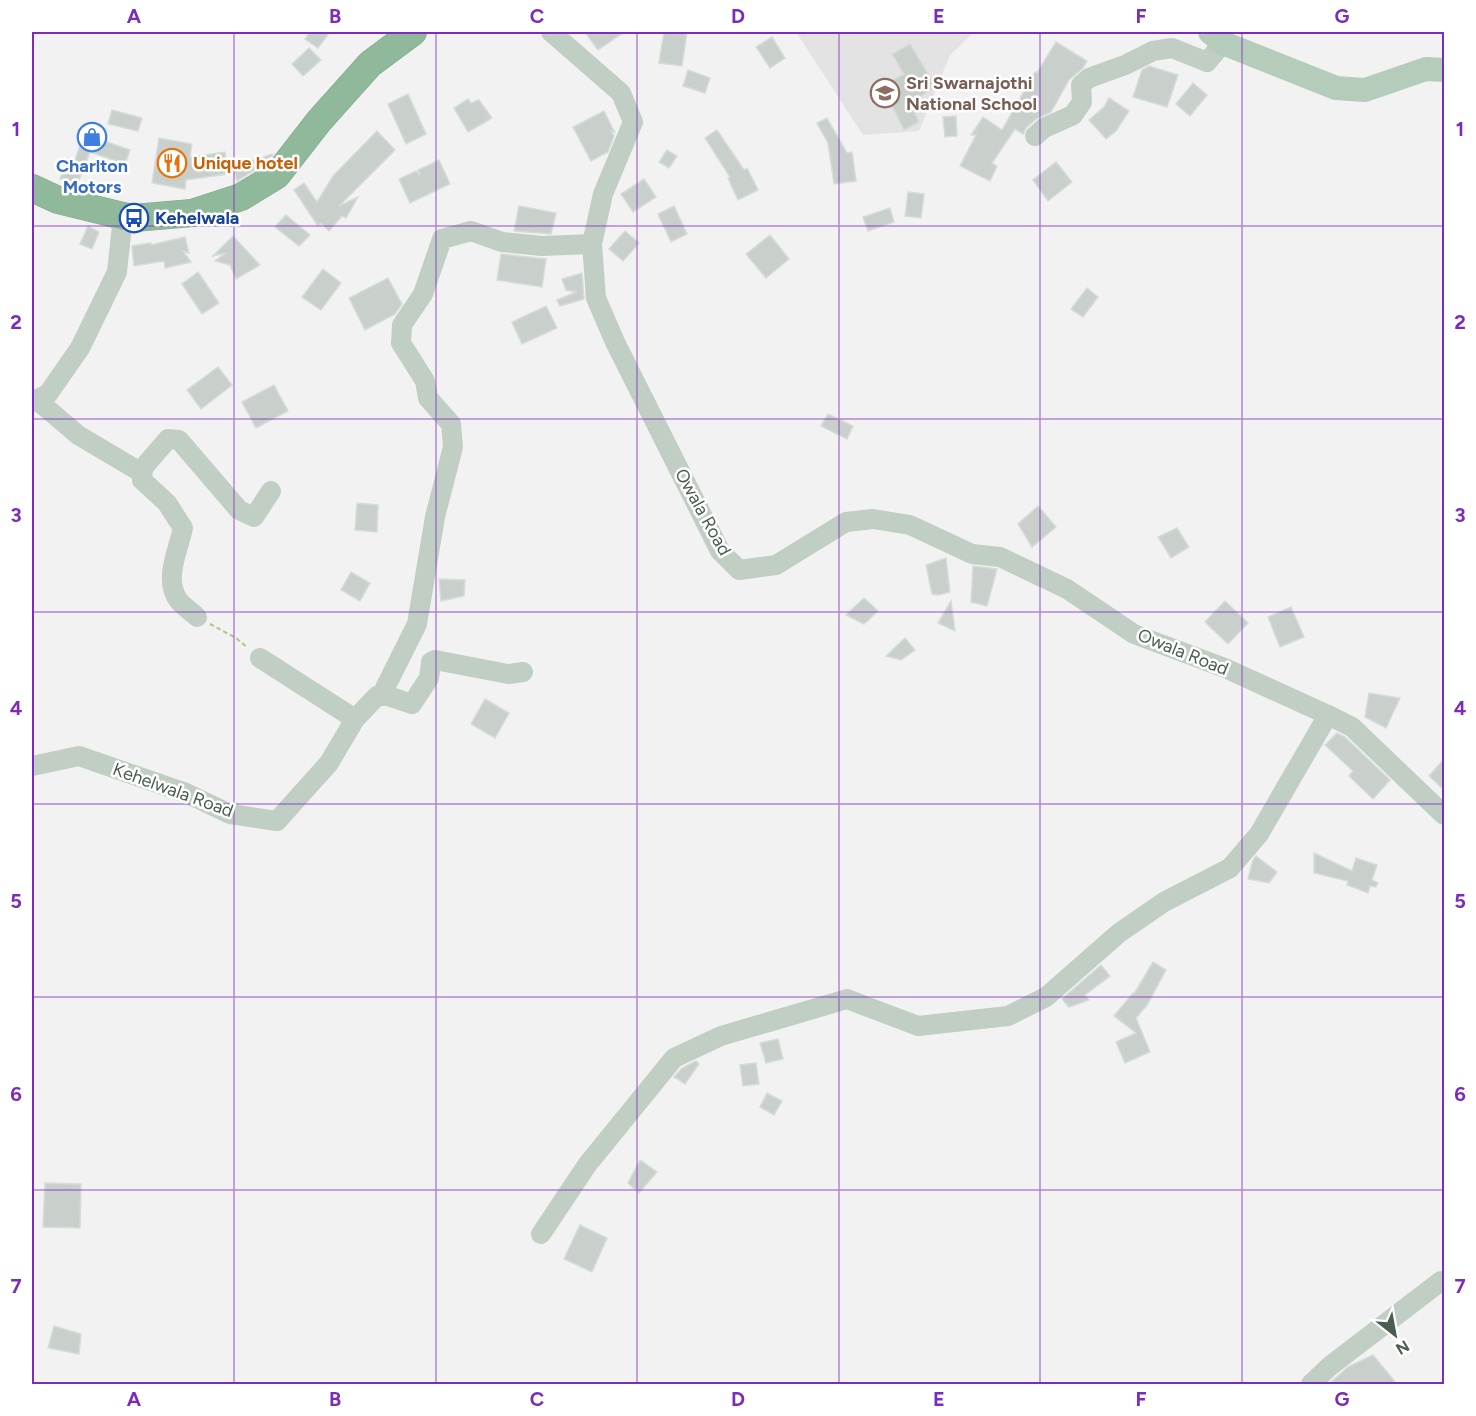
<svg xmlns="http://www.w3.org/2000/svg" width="1476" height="1416" font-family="Figtree,sans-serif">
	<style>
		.education { fill: #e3e3e4 }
		.building { fill: #c9d0cc; stroke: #d6dcd9; stroke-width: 1.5 }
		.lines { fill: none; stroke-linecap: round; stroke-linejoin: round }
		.highway-casing { stroke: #7ba585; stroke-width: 28 }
		.path { stroke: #b5c582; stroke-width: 2; stroke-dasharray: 4.5 3; stroke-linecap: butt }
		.minor { stroke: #c1cec4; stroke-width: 20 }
		.major { stroke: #b5ccba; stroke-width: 24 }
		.highway { stroke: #8fb99a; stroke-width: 27 }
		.grid { fill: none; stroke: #7b2cbf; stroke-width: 1.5; stroke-opacity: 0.55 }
		.labels { text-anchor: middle; stroke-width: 5; stroke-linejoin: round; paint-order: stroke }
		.education-label { font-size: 18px; font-weight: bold; fill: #785e54; stroke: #fff; text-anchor: start }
		.food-label { font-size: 18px; font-weight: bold; fill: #c56008; stroke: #fff; text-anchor: start }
		.shop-label { font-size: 18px; font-weight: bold; fill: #366cbe; stroke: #fff }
		.transit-label { font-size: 18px; font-weight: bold; fill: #164399; stroke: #fff; text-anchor: start }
		.street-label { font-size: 18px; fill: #4b5d4f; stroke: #fff }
		.neatline { fill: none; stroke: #7b2cbf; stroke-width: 2 }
		.grid-label { font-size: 20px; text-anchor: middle; font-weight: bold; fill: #7b2cbf }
	</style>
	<rect width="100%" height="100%" fill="#f3f2f3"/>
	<polygon class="education" points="796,32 974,32 950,55 919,131 863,135"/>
	<g class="building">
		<polygon points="310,32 330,32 318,48 305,39"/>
		<polygon points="585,32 624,32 598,50"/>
		<polygon points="664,32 687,32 682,66 659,63"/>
		<polygon points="772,37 785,58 770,68 756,47"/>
		<polygon points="1056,42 1087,61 1083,68 1069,80 1051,112 1036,119 1027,127 1023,134 1015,129 992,163 997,166 990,181 960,166 976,135 971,135 983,117 1002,130 1035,72 1037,73"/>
		<polygon points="910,44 936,87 910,103 919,122 904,130 882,86 904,74 892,54"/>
		<polygon points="309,48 321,60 303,76 292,64"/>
		<polygon points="1149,66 1178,75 1167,107 1133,97 1142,70"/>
		<polygon points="688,70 710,78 705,93 683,86"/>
		<polygon points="1193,83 1207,95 1190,116 1176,104"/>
		<polygon points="408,94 426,134 406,144 388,104"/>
		<polygon points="1109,98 1129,111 1116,131 1106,139 1089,120 1104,107"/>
		<polygon points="468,99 471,103 479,100 492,118 468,132 454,108"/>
		<polygon points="112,110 142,118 138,131 108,124"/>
		<polygon points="604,111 615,133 611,130 614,136 608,152 591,161 573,127"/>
		<polygon points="956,116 957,136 945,137 943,117"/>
		<polygon points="827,118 847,153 852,152 856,181 834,184 828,143 817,123"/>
		<polygon points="717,130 744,170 747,168 758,190 738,200 728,178 730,177 705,138"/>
		<polygon points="377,131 395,150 339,206 358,197 346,218 342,216 329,231 321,223 318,226 294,190 304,183 317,202 333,176"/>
		<polygon points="84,134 130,150 125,164 90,152 77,185 60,179 68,158 75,160"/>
		<polygon points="159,138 192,144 190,157 225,152 228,174 186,180 185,189 152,183"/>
		<polygon points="667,150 677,156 669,168 659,162"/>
		<polygon points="272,154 273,155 266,163 237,181 233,167"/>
		<polygon points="439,160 450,184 410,203 399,179 416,171 420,175 418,170"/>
		<polygon points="1056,162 1072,182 1048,201 1033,180"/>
		<polygon points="644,179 656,197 633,212 621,194"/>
		<polygon points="908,192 924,194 921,218 905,216"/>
		<polygon points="519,206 556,213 551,234 514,231"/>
		<polygon points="674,206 687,234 671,242 658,214"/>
		<polygon points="890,208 894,222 868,231 863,217"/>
		<polygon points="286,215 310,235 299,246 275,227"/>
		<polygon points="88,226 99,232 92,249 80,244"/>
		<polygon points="625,231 639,243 623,261 609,249"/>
		<polygon points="770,235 789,259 766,278 746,254"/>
		<polygon points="233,236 260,265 236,279 230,265 215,261 226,253 213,256"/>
		<polygon points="185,237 189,253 183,251 191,262 165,268 164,261 134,266 132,246 151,243 151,245"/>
		<polygon points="501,254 546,259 542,287 497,280"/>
		<polygon points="323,269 341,283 321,310 302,297"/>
		<polygon points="198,272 219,303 202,314 182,284"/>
		<polygon points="582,273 584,299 560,306 557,300 576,292 566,290 562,279"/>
		<polygon points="388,278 402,304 395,314 365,330 349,298"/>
		<polygon points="1087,288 1098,297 1083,317 1071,309"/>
		<polygon points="546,306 557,328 522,344 512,322"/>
		<polygon points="218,367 232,385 201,409 187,390"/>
		<polygon points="274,385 288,411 256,428 242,402"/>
		<polygon points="828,414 853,426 847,439 821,426"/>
		<polygon points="357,503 378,505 377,532 355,530"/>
		<polygon points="1038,506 1056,527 1032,547 1018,524"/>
		<polygon points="1177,528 1189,547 1171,558 1158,537"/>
		<polygon points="946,558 950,592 939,595 932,594 926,565"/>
		<polygon points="973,566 997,569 987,606 971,602"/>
		<polygon points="351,572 370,583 360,601 341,590"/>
		<polygon points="439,579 465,580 464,596 441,601"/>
		<polygon points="864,598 878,611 864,624 846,615"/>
		<polygon points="951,601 955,631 938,623"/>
		<polygon points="1225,601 1248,623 1228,644 1205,622"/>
		<polygon points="1291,607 1304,637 1280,647 1268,617"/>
		<polygon points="905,638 915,650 901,660 886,656"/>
		<polygon points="1369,693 1400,698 1386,728 1365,717"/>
		<polygon points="485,699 509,713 495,738 471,724"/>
		<polygon points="1337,733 1345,737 1390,780 1373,799 1349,776 1353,771 1325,745"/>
		<polygon points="1444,759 1444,790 1429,776"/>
		<polygon points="1314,853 1352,871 1356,858 1377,865 1372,880 1378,883 1376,887 1370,886 1368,893 1347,885 1348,881 1314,873"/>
		<polygon points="1256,856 1277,872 1269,883 1248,879 1253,860"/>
		<polygon points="1153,962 1166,970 1147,1005 1136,1018 1150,1052 1125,1063 1116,1042 1136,1033 1114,1016 1133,993 1134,994"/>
		<polygon points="1101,965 1110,976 1085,995 1089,1000 1069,1007 1062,999"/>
		<polygon points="778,1039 783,1059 766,1063 760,1043"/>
		<polygon points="696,1061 699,1064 685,1084 674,1077 682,1068"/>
		<polygon points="756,1063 759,1084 743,1086 740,1065"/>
		<polygon points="767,1093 782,1101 774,1115 760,1107"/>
		<polygon points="640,1160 657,1172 639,1193 628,1183"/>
		<polygon points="45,1183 81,1184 80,1228 43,1227"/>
		<polygon points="580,1225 607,1238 592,1272 564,1259"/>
		<polygon points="54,1326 81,1334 79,1354 48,1348"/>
		<polygon points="1373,1355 1397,1384 1329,1384 1348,1367"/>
	</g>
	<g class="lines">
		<g class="highway-casing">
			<polyline id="highway" points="32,188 58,200 123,216 134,218 192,213 241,197 277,175 319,121 370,64 413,32"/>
		</g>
		<polyline class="path" points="210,624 236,638 248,648"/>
		<g class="minor">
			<polyline points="551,32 621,93 633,122 603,194 592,244 596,298 615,342 720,551 739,570 776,565 846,522 873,519 910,525 972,554 1000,557 1067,589 1134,634 1225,668 1328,715 1352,727 1444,815"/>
			<polyline points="1035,136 1044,128 1073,115 1082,102 1081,85 1089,78 1125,65 1153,51 1172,48 1207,62 1223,43"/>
			<polyline points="37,400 78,435 137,470 143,468 168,439 179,440 239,510 254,517 271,491"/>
			<polyline points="32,402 48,394 80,348 117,272 123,216"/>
			<path d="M143,468L142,480L167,503L183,528C178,551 163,581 179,601C184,607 192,612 197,617"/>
			<polyline points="260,658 355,719"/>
			<polyline points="523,672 508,674 435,660 431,662 429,678 412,704 388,696 385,688 417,624 435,517 453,447 451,424 428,398 425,381 401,343 402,325 423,294 442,239 471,231 502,242 542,246 592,244"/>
			<polyline points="32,766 79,756 186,793 230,814 277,821 329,763 355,719 377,696 388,696"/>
			<polyline points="541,1234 587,1165 674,1058 721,1036 847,999 918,1026 1008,1016 1046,997 1119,933 1164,902 1230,868 1259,834 1328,715"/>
			<polyline points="1311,1384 1330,1366 1441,1281 1444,1281"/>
		</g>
		<polyline class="major" points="1210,32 1223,43 1336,88 1365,90 1426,69 1444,70"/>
		<use href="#highway" class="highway"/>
	</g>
	<path class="grid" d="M234,32V1384M436,32V1384M637,32V1384M839,32V1384M1040,32V1384M1242,32V1384M32,226H1444M32,419H1444M32,612H1444M32,804H1444M32,997H1444M32,1190H1444"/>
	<defs>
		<g id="school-ring" transform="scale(1.5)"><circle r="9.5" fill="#fff" stroke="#8d6e63" stroke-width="1.5"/><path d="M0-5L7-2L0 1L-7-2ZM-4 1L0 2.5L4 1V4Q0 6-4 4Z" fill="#8d6e63"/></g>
		<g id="shop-ring" transform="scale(1.5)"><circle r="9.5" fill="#fff" stroke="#3f7fe0" stroke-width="1.5"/><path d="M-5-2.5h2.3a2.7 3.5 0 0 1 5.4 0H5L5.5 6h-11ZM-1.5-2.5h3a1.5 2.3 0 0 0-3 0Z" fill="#3f7fe0"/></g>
		<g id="restaurant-ring" transform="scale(1.5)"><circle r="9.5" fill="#fff" stroke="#e8710a" stroke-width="1.5"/><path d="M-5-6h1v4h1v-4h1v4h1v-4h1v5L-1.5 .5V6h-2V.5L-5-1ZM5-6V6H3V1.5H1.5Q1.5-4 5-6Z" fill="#e8710a"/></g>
		<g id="bus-ring" transform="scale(1.5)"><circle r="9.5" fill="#fff" stroke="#1a4fb4" stroke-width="1.5"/><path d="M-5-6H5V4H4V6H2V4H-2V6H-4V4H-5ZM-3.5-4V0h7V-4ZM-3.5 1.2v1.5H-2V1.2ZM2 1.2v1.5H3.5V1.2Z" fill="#1a4fb4"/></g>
	</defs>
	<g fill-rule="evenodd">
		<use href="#school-ring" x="885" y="93"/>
		<use href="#shop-ring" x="92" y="137"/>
		<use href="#restaurant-ring" x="172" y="163"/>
		<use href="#bus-ring" x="134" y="218"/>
	</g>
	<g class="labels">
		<g class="education-label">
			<text x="906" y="89">Sri Swarnajothi<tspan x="906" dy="21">National School</tspan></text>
		</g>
		<g class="food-label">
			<text x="193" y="169">Unique hotel</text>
		</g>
		<g class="shop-label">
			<text x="92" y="172">Charlton<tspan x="92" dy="21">Motors</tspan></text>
		</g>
		<g class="transit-label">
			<text x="155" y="224">Kehelwala</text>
		</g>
		<g class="street-label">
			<text transform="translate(703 512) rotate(61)" y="6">Owala Road</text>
			<text transform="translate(1183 652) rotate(22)" y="6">Owala Road</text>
			<text transform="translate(173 790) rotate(20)" y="6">Kehelwala Road</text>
		</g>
	</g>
	<rect width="1476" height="1416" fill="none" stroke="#ffffff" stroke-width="66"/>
	<g transform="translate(1395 1335) rotate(149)" stroke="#ffffff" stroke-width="4.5" paint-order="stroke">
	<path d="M0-4.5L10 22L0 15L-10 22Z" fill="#4b5d4f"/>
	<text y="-9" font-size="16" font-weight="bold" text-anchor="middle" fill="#4b5d4f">N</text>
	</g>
	<rect x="33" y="33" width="1410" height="1350" class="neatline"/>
	<g class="grid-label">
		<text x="134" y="23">A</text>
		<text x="335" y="23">B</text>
		<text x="537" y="23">C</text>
		<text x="738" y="23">D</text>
		<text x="939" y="23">E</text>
		<text x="1141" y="23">F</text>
		<text x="1342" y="23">G</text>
		<text x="16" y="136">1</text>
		<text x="1460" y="136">1</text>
		<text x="16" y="329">2</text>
		<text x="1460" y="329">2</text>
		<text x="16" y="522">3</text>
		<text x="1460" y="522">3</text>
		<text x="16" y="715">4</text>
		<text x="1460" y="715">4</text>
		<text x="16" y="908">5</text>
		<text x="1460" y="908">5</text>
		<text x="16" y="1101">6</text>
		<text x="1460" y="1101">6</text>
		<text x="16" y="1293">7</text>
		<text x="1460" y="1293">7</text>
		<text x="134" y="1406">A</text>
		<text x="335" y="1406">B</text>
		<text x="537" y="1406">C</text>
		<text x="738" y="1406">D</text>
		<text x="939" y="1406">E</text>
		<text x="1141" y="1406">F</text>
		<text x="1342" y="1406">G</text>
	</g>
</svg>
